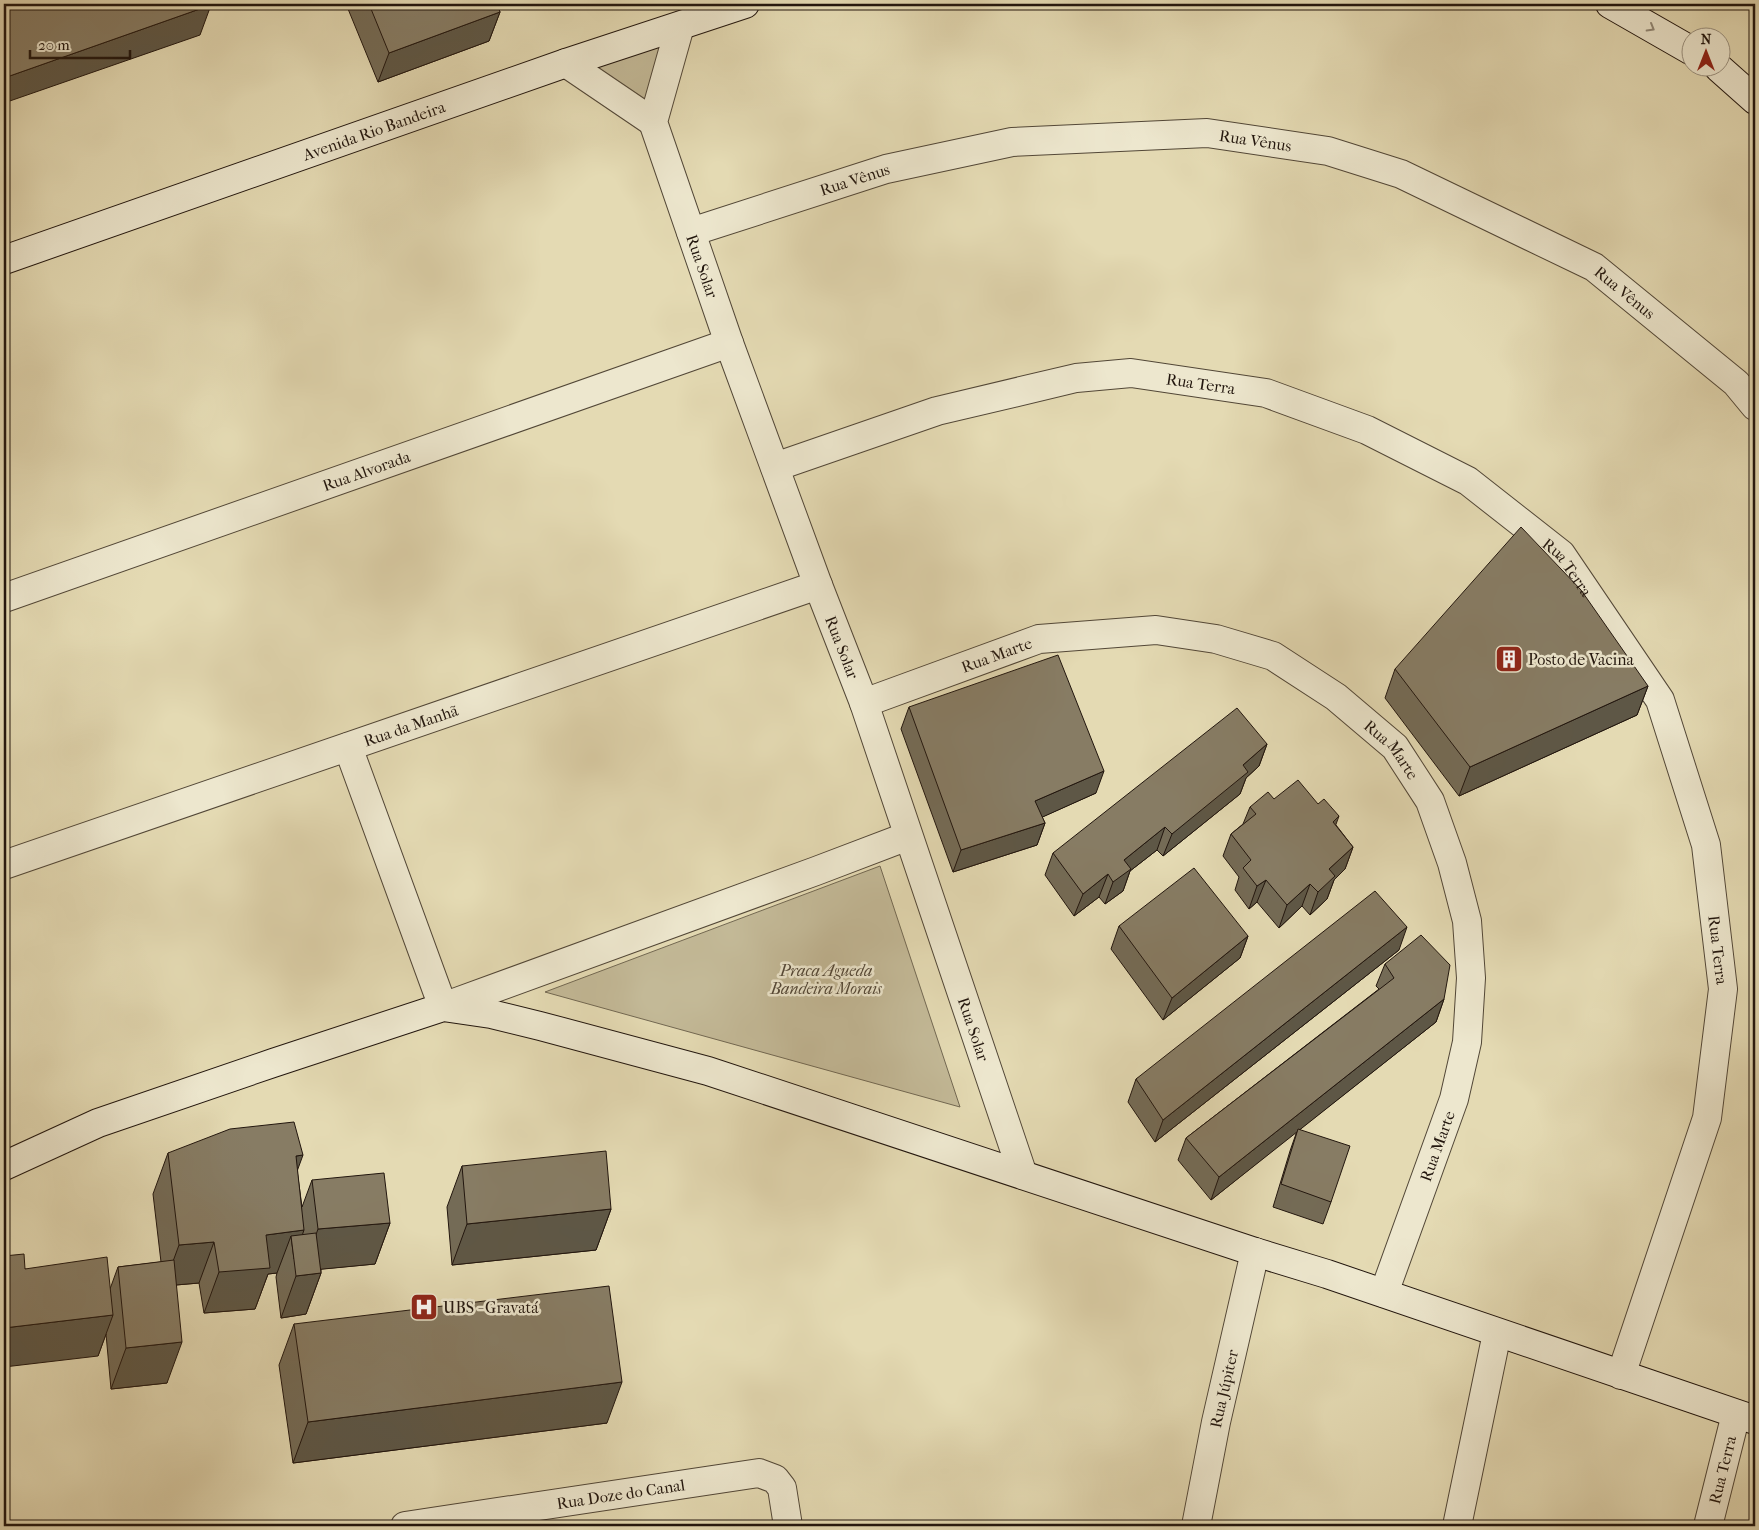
<svg xmlns="http://www.w3.org/2000/svg" width="1759" height="1530" font-family="'IM FELL French Canon',serif">
	<style>
		.green { fill: #c3b997; stroke: #726852 }
		.lines { fill: none; stroke-linecap: round; stroke-linejoin: round }
		.street-casing { stroke: #524737; stroke-width: 30 }
		.secondary-casing { stroke: #22160e; stroke-width: 30 }
		.street { stroke: #ede7ce; stroke-width: 28 }
		.secondary { stroke: #ede7ce; stroke-width: 28 }
		.wall { fill: #746b56; stroke: #22160e }
		.shaded-wall { fill: #5e5746; stroke: #22160e }
		.building { fill: #877c64; stroke: #22160e }
		.oneway { stroke: #928978 }
		.labels { text-anchor: middle; stroke-width: 5; stroke-linejoin: round; paint-order: stroke }
		.street-label { font-size: 16px; fill: #22160e; stroke: #ede7ce }
		.poi-label { font-size: 16px; fill: #22160e; stroke: #ede7ce; text-anchor: start }
		.park-label { font-size: 16px; font-style: italic; fill: #524737; stroke: #ede7ce }
	</style>
	<rect width="100%" height="100%" fill="#e4dab3"/>
	<filter id="stains"><feTurbulence type="fractalNoise" baseFrequency=".004" numOctaves="4"/><feColorMatrix values="0 0 0 0 .2 0 0 0 0 .09 0 0 0 0 .02 0 0 0 .5 -.17"/></filter>
	<radialGradient id="worn" r=".72"><stop offset=".6" stop-color="#630" stop-opacity="0"/><stop offset="1" stop-color="#630" stop-opacity=".3"/></radialGradient>
	<g class="green">
		<polygon points="669,39 647,110 584,68"/>
		<polygon points="880,866 960,1107 545,992"/>
	</g>
	<g class="lines">
		<g class="street-casing">
			<g id="street">
				<path id="s1" d="M680,26L653,122L729,343L818,585L864,703L1023,1175"/>
				<polyline points="566,63 653,122"/>
				<path id="s2" d="M691,232L886,169L1012,142L1207,133L1328,151L1401,174L1594,267L1736,383L1755,406"/>
				<path id="s3" d="M775,467L937,411L1076,378L1131,373L1266,393L1367,430L1468,481L1561,554L1660,700L1706,845L1723,989L1707,1118L1621,1375"/>
				<path id="s4" d="M4,598L729,343"/>
				<path id="s5" d="M864,703L1039,639L1156,630L1216,639L1273,656L1336,697L1395,747L1430,801L1452,863L1467,921L1471,978L1467,1042L1454,1099L1384,1293"/>
				<polyline points="348,747 443,1007 816,871 908,836"/>
				<path id="s6" d="M4,865L818,585"/>
				<path id="s7" d="M405,1526L759,1473L775,1479L782,1488L788,1526"/>
				<path id="s8" d="M1196,1526L1216,1422L1255,1252"/>
				<polyline points="1457,1526 1497,1333"/>
				<path id="s9" d="M1708,1526L1736,1414"/>
			</g>
		</g>
		<g class="secondary-casing">
			<g id="secondary">
				<polyline points="1610,4 1692,51"/>
				<polyline points="1719,68 1755,100"/>
				<path id="s10" d="M4,260L566,63L745,4"/>
				<polyline points="4,1166 98,1123 273,1063 443,1007 491,1014 540,1026 708,1071 1255,1252 1327,1274 1755,1420"/>
			</g>
		</g>
		<use href="#street" class="street"/>
		<use href="#secondary" class="secondary"/>
	</g>
	<g class="wall">
		<polygon points="346,4 497,4 500,12 489,41 378,82"/>
		<polygon points="1395,669 1648,686 1637,715 1459,796 1385,698"/>
		<polygon points="909,707 1096,793 1042,817 1045,823 1037,845 953,872 901,729"/>
		<polygon points="1267,744 1259,766 1246,778 1240,794 1163,856 1157,850 1130,871 1123,891 1105,904 1099,897 1074,916 1045,875 1053,853"/>
		<polygon points="1274,799 1336,825 1353,847 1345,869 1334,880 1327,899 1310,915 1302,906 1279,928 1257,902 1249,909 1235,890 1239,877 1223,856 1231,834 1243,824 1250,807"/>
		<polygon points="1119,926 1248,936 1240,958 1163,1020 1111,949"/>
		<polygon points="1399,950 1155,1142 1128,1102 1136,1079"/>
		<polygon points="1385,964 1444,999 1436,1022 1300,1129 1331,1202 1323,1224 1273,1207 1290,1151 1297,1131 1211,1200 1178,1160 1186,1138 1379,989 1376,986"/>
		<polygon points="168,1153 297,1170 302,1207 312,1180 390,1223 375,1264 321,1269 321,1273 306,1314 281,1318 276,1277 277,1273 268,1274 255,1309 204,1313 199,1283 176,1285 167,1383 111,1389 106,1334 98,1356 25,1269 110,1289 118,1267 161,1262 153,1194"/>
		<polygon points="462,1166 611,1209 596,1250 452,1265 447,1207"/>
		<polygon points="294,1324 607,1423 293,1463 279,1365"/>
	</g>
	<g class="shaded-wall">
		<polygon points="211,5 200,35 4,103 4,78"/>
		<polygon points="500,12 489,41 378,82 389,53"/>
		<polygon points="1648,686 1637,715 1459,796 1470,767"/>
		<polygon points="1267,744 1259,766 1246,778 1240,794 1163,856 1172,834 1243,765"/>
		<polygon points="1104,771 1096,793 1027,824 1035,801"/>
		<polygon points="1339,816 1331,838 1333,822"/>
		<polygon points="1045,823 1037,845 953,872 961,850"/>
		<polygon points="1165,827 1157,850 1130,871 1123,891 1105,904 1113,882 1124,860"/>
		<polygon points="1353,847 1345,869 1334,880 1327,899 1310,915 1318,892 1329,869"/>
		<polygon points="1108,874 1099,897 1074,916 1083,894"/>
		<polygon points="1266,880 1257,902 1249,909 1257,886"/>
		<polygon points="1310,884 1302,906 1279,928 1287,905"/>
		<polygon points="1407,927 1399,950 1155,1142 1163,1120"/>
		<polygon points="1248,936 1240,958 1163,1020 1172,998"/>
		<polygon points="1444,999 1436,1022 1211,1200 1219,1177"/>
		<polygon points="303,1155 288,1196 296,1156"/>
		<polygon points="611,1209 596,1250 452,1265 467,1224"/>
		<polygon points="390,1223 375,1264 303,1271 318,1229"/>
		<polygon points="304,1230 294,1259 291,1236 277,1273 268,1274 255,1309 204,1313 219,1272 266,1235"/>
		<polygon points="214,1242 199,1283 164,1286 179,1245"/>
		<polygon points="321,1273 306,1314 281,1318 296,1276"/>
		<polygon points="113,1315 98,1356 4,1367 4,1328"/>
		<polygon points="182,1342 167,1383 111,1389 126,1348"/>
		<polygon points="622,1382 607,1423 293,1463 308,1422"/>
	</g>
	<g class="building">
		<polygon points="4,4 210,4 211,5 4,78"/>
		<polygon points="369,4 497,4 500,12 389,53"/>
		<polygon points="1521,527 1581,590 1648,686 1470,767 1395,669"/>
		<polygon points="1058,655 1104,771 1035,801 1045,823 961,850 909,707"/>
		<polygon points="1237,708 1267,744 1243,765 1248,772 1172,834 1165,827 1124,860 1131,869 1113,882 1108,874 1083,894 1053,853"/>
		<polygon points="1298,780 1318,804 1324,799 1339,816 1333,822 1353,847 1329,869 1335,876 1318,892 1310,884 1287,905 1266,880 1257,886 1243,868 1251,860 1231,834 1256,814 1250,807 1268,792 1274,799"/>
		<polygon points="1194,868 1248,936 1172,998 1119,926"/>
		<polygon points="1375,891 1407,927 1163,1120 1136,1079"/>
		<polygon points="1421,935 1450,965 1444,999 1219,1177 1186,1138 1394,978 1385,964"/>
		<polygon points="294,1122 303,1155 296,1156 304,1230 266,1235 270,1268 219,1272 214,1242 179,1245 168,1153 230,1129"/>
		<polygon points="1298,1129 1350,1146 1331,1202 1281,1184"/>
		<polygon points="606,1151 611,1209 467,1224 462,1166"/>
		<polygon points="384,1173 390,1223 318,1229 312,1180"/>
		<polygon points="316,1233 321,1273 296,1276 291,1236"/>
		<polygon points="24,1254 25,1269 107,1257 113,1315 4,1328 4,1256"/>
		<polygon points="174,1260 182,1342 126,1348 118,1267"/>
		<polygon points="609,1286 622,1382 308,1422 294,1324"/>
	</g>
	<defs><path id="oneway-chevron" d="M-2-3.5L2.5 0L-2 3.5" fill="none" stroke-width="1.6" stroke-linecap="round" stroke-linejoin="round" transform="scale(1.25)"/></defs>
	<use class="oneway" href="#oneway-chevron" transform="translate(1651 28) rotate(30)"/>
	<defs>
		<g id="building-square" transform="scale(1.4375)"><rect x="-9" y="-9" width="18" height="18" rx="4" fill="#8f2418" stroke="#ede7ce"/><path d="M-4-6H4V6H1V3H-1V6H-4ZM-2.5-4.3h1.7v1.8h-1.7ZM.8-4.3h1.7v1.8H.8ZM-2.5-1h1.7V.8h-1.7ZM.8-1h1.7V.8H.8Z" fill="#fff"/></g>
		<g id="hospital-square" transform="scale(1.4375)"><rect x="-9" y="-9" width="18" height="18" rx="4" fill="#8f2418" stroke="#ede7ce"/><path d="M-5-5h3v3.5h4V-5h3V5h-3V1.5h-4V5h-3Z" fill="#fff"/></g>
	</defs>
	<g fill-rule="evenodd">
		<use href="#building-square" x="1509" y="659"/>
		<use href="#hospital-square" x="424" y="1307"/>
	</g>
	<g class="labels">
		<g class="street-label">
			<text dy="6" stroke="none"><textPath href="#s10" startOffset="392">Avenida Rio Bandeira</textPath></text>
			<text dy="6" stroke="none"><textPath href="#s2" startOffset="578">Rua Vênus</textPath></text>
			<text dy="6" stroke="none"><textPath href="#s2" startOffset="172">Rua Vênus</textPath></text>
			<text dy="6" stroke="none"><textPath href="#s1" startOffset="252">Rua Solar</textPath></text>
			<text dy="6" stroke="none"><textPath href="#s2" startOffset="982">Rua Vênus</textPath></text>
			<text dy="6" stroke="none"><textPath href="#s3" startOffset="440">Rua Terra</textPath></text>
			<text dy="6" stroke="none"><textPath href="#s4" startOffset="384">Rua Alvorada</textPath></text>
			<text dy="6" stroke="none"><textPath href="#s3" startOffset="859">Rua Terra</textPath></text>
			<text dy="6" stroke="none"><textPath href="#s1" startOffset="658">Rua Solar</textPath></text>
			<text dy="6" stroke="none"><textPath href="#s5" startOffset="141">Rua Marte</textPath></text>
			<text dy="6" stroke="none"><textPath href="#s6" startOffset="430">Rua da Manhã</textPath></text>
			<text dy="6" stroke="none"><textPath href="#s5" startOffset="576">Rua Marte</textPath></text>
			<text dy="6" stroke="none"><textPath href="#s3" startOffset="1279">Rua Terra</textPath></text>
			<text dy="6" stroke="none"><textPath href="#s1" startOffset="1062">Rua Solar</textPath></text>
			<text transform="translate(1437 1146) rotate(-70)" y="6">Rua Marte</text>
			<text dy="6" stroke="none"><textPath href="#s8" startOffset="140">Rua Júpiter</textPath></text>
			<text dy="6" stroke="none"><textPath href="#s9" startOffset="58">Rua Terra</textPath></text>
			<text dy="6" stroke="none"><textPath href="#s7" startOffset="218">Rua Doze do Canal</textPath></text>
		</g>
		<g class="poi-label">
			<text x="1528" y="665">Posto de Vacina</text>
			<text x="443" y="1313">UBS - Gravatá</text>
		</g>
		<g class="park-label">
			<text x="826" y="976">Praca Agueda<tspan x="826" dy="18">Bandeira Morais</tspan></text>
		</g>
	</g>
	<rect width="1759" height="1530" fill="none" stroke="#e4dab3" stroke-width="20"/>
	<rect x="5" y="5" width="1749" height="1520" fill="none" stroke="#22160e" stroke-width="2.5"/>
	<rect x="10" y="10" width="1739" height="1510" fill="none" stroke="#22160e"/>
	<g transform="translate(1706 52)"><circle r="24" fill="#ede7ce" stroke="#9c9381"/>
	<path d="M0-4L9 19L0 12L-9 19Z" fill="#8f2418"/>
	<text y="-8" font-size="14" font-weight="bold" text-anchor="middle" fill="#22160e">N</text>
	</g>
	<path d="M30 50v8h100v-8" fill="none" stroke="#22160e" stroke-width="2.5"/>
	<text x="38" y="50" font-size="15" fill="#22160e" stroke="#ede7ce" stroke-width="4" paint-order="stroke">20 m</text>
	<rect width="100%" height="100%" filter="url(#stains)"/>
	<rect width="100%" height="100%" fill="url(#worn)"/>
</svg>
